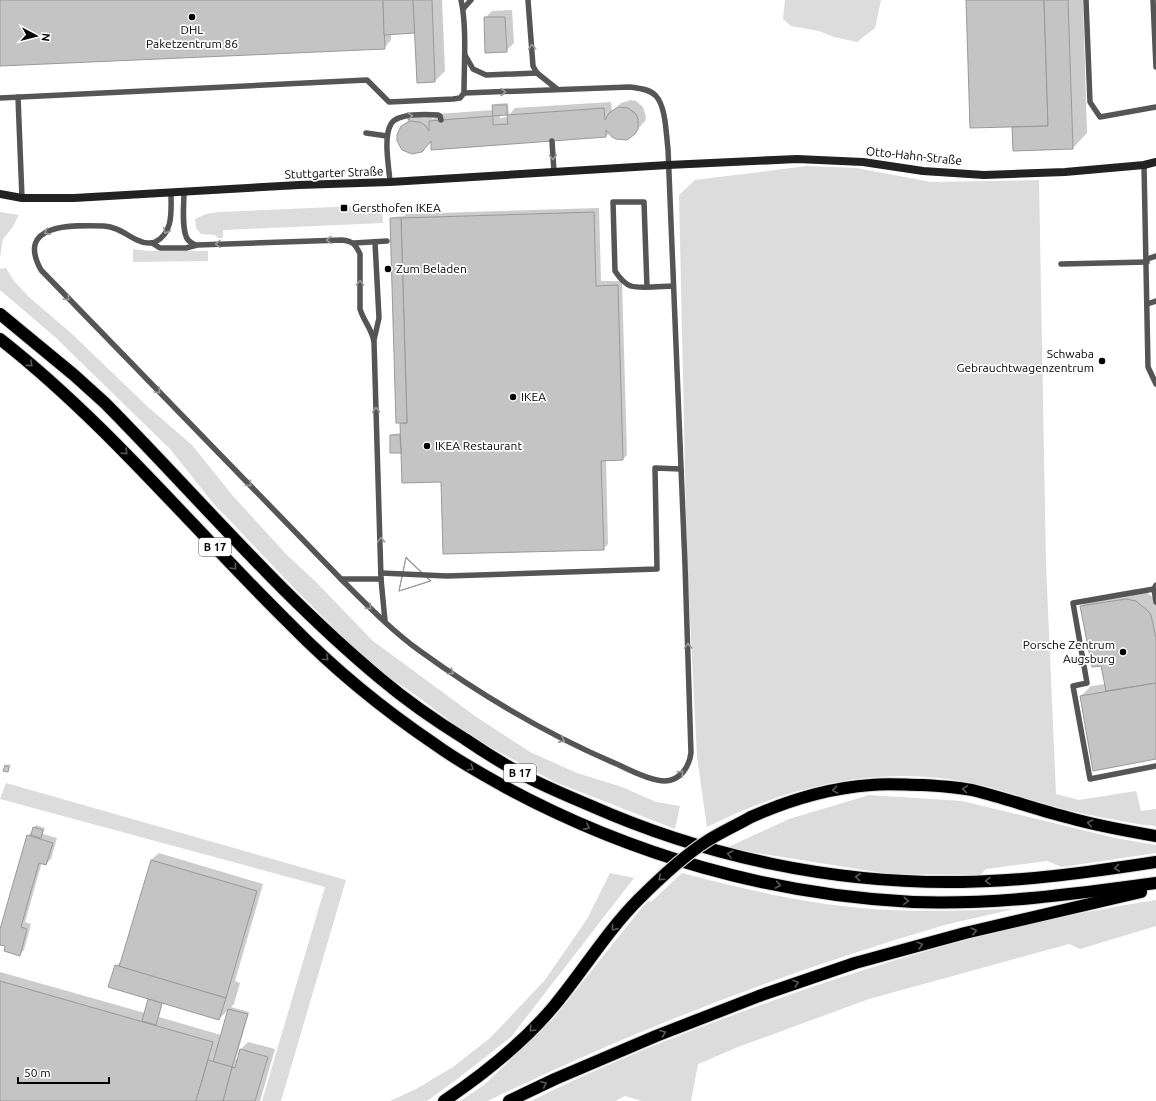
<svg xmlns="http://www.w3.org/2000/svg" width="1156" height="1101" font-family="Ubuntu,sans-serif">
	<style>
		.green { fill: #dcdcdc }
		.shadow { fill: #0003; fill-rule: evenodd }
		.building { fill: #c4c4c4; stroke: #999; fill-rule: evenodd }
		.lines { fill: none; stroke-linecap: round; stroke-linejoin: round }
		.highway-casing { stroke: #dbdbdb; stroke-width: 14 }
		.lane { stroke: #555; stroke-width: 5.5 }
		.secondary { stroke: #222; stroke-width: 8 }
		.highway { stroke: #000; stroke-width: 12 }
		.highway-bridge-casing { stroke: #dbdbdb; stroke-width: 14; stroke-linecap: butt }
		.highway-bridge { stroke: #000; stroke-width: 12 }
		.oneway { stroke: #999 }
		.oneway2 { stroke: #595959 }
		.poi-dot { fill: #000; stroke: #fff; stroke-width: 1.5 }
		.labels { text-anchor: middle; stroke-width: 3.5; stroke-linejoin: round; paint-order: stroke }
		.shield { fill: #fff; stroke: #4c4c4c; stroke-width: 1 }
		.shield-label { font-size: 11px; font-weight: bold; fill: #000 }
		.poi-label { font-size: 12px; fill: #000; stroke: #fff; text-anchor: start }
		.street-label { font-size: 12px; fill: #000; stroke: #fff }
	</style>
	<rect width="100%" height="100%" fill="#fff"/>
	<g class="green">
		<polygon points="785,0 881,0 875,28 857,42 834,37 819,31 791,26 783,19"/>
		<path d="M807,166L856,168L931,182L1039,180L1046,564L1056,794L1079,800L1136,791L1141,811L1156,809V826L1144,825C1117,820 1090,816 1064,809C1032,801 1002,789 971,783C880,764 788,786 707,827L697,757L687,560L679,195L695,180Z"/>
		<polygon points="382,205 383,223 223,230 223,238 218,238 215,235 201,234 196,228 195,219 206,214 219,212"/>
		<polygon points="0,212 19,215 12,228 3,239 0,258"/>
		<polygon points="133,249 149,251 208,251 208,261 133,262"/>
		<polygon points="6,268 14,281 30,298 71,333 148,407 192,445 233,496 286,554 315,581 373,641 475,716 530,752 577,773 622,787 656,802 680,806 675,829 555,782 490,747 457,726 410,691 387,676 359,653 296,590 213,503 171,450 55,337 0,290 0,269"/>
		<polygon points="6,783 346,880 281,1101 262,1101 325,887 0,799"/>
		<polygon points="869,795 962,801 1115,838 1156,845 1156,853 1062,867 1047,861 986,869 980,875 889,874 726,848 789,819"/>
		<polygon points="610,873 634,878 511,1037 456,1080 427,1101 390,1101 416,1089 453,1067 490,1038 545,980 587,919"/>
		<path d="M682,873C750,891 820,907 890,910C931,912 973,910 1014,909C989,915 963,920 938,927C785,972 631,1031 488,1101H460L484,1085L553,1019L639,911L648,901L651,902Z"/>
		<path d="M1156,900V926L1080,949L1069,944L869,999L738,1047L698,1064L691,1101H642L625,1096L615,1101H531C609,1062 690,1030 772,1001C898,956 1024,920 1156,900Z"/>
	</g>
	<g class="shadow">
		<polygon points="0,0 442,0 445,71 435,81 418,82 416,32 391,33 391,40 384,48 0,65"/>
		<polygon points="967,0 1083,0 1087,133 1073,148 1013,127 1015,126"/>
		<polygon points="512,10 514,43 506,51 485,18 492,11"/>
		<path d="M631,100L636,101L643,107L646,117L645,121L631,137L610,133L606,136L432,141L425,148L402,126L410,119L418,114L428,115L433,119L438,114L493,110V106L495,104L508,103L509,115L515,108L611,102L612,112L621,103ZM508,114V117L500,118V115Z"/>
		<polygon points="599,208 601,281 622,281 627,455 622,460 606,460 608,544 603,549 402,451 400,452 391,436 393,434 401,433 391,219 393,217 404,216 406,214"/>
		<polygon points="1136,589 1146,592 1156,599 1156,758 1081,696 1091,686 1106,684 1102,665 1081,607 1091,597"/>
		<polygon points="8,764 11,765 8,771 6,766"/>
		<polygon points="36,825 45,828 43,834 57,838 51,859 46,864 42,862 25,922 31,924 24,950 19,955 7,945 0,944 0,933 28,836"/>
		<path d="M159,853L263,884L235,981L240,983L234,1004L231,1007L249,1012L236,1059L238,1060L241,1049L248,1042L275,1049L260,1101H0V972L145,1013L150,998L116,966L123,959L151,860ZM163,1002L219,1019L229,1009L221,1035L159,1017Z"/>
	</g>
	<g class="building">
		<polygon points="0,0 383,0 385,49 0,66"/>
		<polygon points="383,0 413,0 415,33 384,35"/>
		<polygon points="413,0 432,0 435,82 417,83"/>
		<polygon points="966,0 1044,0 1048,126 970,128"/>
		<polygon points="1044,0 1068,0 1073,149 1013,151 1012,127 1048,126"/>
		<polygon points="484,17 505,17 507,52 485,53"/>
		<polygon points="492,105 507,105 507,115 493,116"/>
		<polygon points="618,107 628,108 636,114 638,119 638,129 635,134 627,140 616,139 612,137 606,130 606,137 431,150 431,141 422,152 412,154 402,150 397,141 397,135 401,126 410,121 420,122 425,125 429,131 429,121 493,116 493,125 508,124 507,115 604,108 605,120 609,113"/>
		<polygon points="594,212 596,286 618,285 623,460 601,461 604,550 443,554 441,482 402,483 400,423 407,423 401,218"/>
		<polygon points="390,218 401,218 407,423 396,423"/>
		<polygon points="390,435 400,435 401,453 390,453"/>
		<path d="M406,557L431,581L399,591ZM406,558L430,581L399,591Z"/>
		<polygon points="1126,599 1136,601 1148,611 1151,615 1156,638 1156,683 1106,691 1101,666 1092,667 1080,606"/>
		<polygon points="1156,683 1156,759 1093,771 1080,696"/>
		<polygon points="5,765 9,767 8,772 3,771"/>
		<polygon points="33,827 43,830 41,838 31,835"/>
		<polygon points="27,835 53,843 46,865 39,863 21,927 27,929 20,956 4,951 5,946 0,945 0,929"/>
		<polygon points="151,860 257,891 226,998 119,967"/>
		<polygon points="115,965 226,998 219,1020 108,987"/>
		<polygon points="0,981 213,1042 196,1101 0,1101"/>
		<polygon points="148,999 162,1003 156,1025 142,1021"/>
		<polygon points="228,1009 248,1014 232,1067 213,1062"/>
		<polygon points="240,1049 268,1057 255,1101 223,1101 232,1067 235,1068"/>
		<polygon points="208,1060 232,1067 223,1101 196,1101"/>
	</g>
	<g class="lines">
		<g class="highway-casing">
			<g id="highway">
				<path d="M0,314L74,375L105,403C196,495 281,596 381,679C407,701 436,721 465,739C487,754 510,768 533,780C551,789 570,797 589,805C706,857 834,884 962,882C1027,881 1092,872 1156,862"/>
				<path d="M0,339C107,423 193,529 290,624C334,669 384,710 436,745C458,761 482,774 505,787C631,855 770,895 913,902C995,905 1076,894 1156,883"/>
				<path d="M751,817C789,800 829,788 871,785C887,783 905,785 922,785C940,786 959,787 976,791C1008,799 1038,810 1070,818C1098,826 1127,831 1156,836"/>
				<path d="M444,1101C484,1074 523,1043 554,1006C583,971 607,931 639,899"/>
				<polyline points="509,1101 555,1079 656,1036 759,996 855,963 965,933 1141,892"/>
			</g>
		</g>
		<g class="lane">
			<polyline points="528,0 533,66 537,73 557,89"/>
			<polyline points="1086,0 1090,102 1100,117 1156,107"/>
			<polyline points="1153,0 1156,67"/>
			<polyline points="463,9 471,0"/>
			<polyline points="465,55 473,69 486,75 537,73"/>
			<polyline points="18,97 22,198"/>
			<path d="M0,98L367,80L389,102L453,99L460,98L464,93C464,65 467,26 461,0"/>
			<polyline points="366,133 387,136"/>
			<polyline points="552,141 554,172"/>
			<polyline points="1144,165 1148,367 1156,384"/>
			<path d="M390,182C389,167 383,137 391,124C397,113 427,114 438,115L440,116L441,120"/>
			<path d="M184,192C184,204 181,231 188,240C191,243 193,244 196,245"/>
			<path d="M171,193C171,210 174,233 155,242C149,244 143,243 137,240C125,234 117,227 104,226C73,225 15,223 41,270L341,579C366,604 391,630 420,651C482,696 548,735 619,765C631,771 651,781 665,781C681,780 689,767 691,753L685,565L668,149C666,134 666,107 656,96C650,89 638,88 630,87L464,93"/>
			<path d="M152,243L160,248H186L197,245L342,240C353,241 356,245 360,254V309C364,322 372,329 374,342L381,579L385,621"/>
			<polyline points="354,243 387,241"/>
			<polyline points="1147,259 1156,256"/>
			<polyline points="1061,264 1147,262"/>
			<path d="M647,287L644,202H613L615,271C619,277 624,284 631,286C640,289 664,286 673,286"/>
			<polyline points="1147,304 1156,301"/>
			<polyline points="374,340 379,318 375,242"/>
			<polyline points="381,573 447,576 657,569 655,468 681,469"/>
			<polyline points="341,579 381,579"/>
			<polyline points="1156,585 1154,589 1073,603 1087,683 1073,686 1090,779 1156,766"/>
			<polyline points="1154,589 1156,602"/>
		</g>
		<polyline class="secondary" points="0,194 22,198 74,198 299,185 390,182 668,165 797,159 863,162 923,171 984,175 1065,172 1144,165 1156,162"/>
		<use href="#highway" class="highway"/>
		<g class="highway-bridge-casing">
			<path id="highway-bridge" d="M639,899C660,878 682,857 707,841C721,832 737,825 751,817"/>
		</g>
		<use href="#highway-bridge" class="highway-bridge"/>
	</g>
	<defs><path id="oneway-chevron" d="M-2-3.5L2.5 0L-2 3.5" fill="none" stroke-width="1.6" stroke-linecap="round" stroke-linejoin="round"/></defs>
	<g class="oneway">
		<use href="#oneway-chevron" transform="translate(532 47) rotate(-95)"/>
		<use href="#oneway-chevron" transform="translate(503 92) rotate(-2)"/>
		<use href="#oneway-chevron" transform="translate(410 116) rotate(-6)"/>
		<use href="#oneway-chevron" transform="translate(553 157) rotate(86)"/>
		<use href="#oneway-chevron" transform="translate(166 231) rotate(119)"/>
		<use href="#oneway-chevron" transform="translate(47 232) rotate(153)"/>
		<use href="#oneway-chevron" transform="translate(329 240) rotate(178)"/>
		<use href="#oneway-chevron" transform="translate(218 244) rotate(178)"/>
		<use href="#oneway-chevron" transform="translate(360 283) rotate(-88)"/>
		<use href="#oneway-chevron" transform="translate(67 298) rotate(46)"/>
		<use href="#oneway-chevron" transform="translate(158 391) rotate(46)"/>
		<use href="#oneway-chevron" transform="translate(376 410) rotate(-92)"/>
		<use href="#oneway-chevron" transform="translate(249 484) rotate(46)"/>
		<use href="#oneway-chevron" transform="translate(381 540) rotate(-92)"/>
		<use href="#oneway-chevron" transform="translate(369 607) rotate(44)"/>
		<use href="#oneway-chevron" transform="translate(688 646) rotate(-92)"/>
		<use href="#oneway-chevron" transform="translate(451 672) rotate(34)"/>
		<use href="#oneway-chevron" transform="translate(562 740) rotate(28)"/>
		<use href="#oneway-chevron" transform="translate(681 773) rotate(-45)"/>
	</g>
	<g class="oneway2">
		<use href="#oneway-chevron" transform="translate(30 364) rotate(41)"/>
		<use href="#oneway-chevron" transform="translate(125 452) rotate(45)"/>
		<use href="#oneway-chevron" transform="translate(234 567) rotate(47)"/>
		<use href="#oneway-chevron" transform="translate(326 658) rotate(42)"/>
		<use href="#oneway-chevron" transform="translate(471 768) rotate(32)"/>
		<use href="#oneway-chevron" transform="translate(965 789) rotate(-171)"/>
		<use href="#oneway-chevron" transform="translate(835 790) rotate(171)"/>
		<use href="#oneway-chevron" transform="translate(1090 823) rotate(-167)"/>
		<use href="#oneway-chevron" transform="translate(587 827) rotate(24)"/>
		<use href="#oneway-chevron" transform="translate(730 854) rotate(-166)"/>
		<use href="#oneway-chevron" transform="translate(1117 868) rotate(172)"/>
		<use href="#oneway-chevron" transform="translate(858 877) rotate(-174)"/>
		<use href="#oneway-chevron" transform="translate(661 878) rotate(138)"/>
		<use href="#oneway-chevron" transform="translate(988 881) rotate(177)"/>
		<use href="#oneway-chevron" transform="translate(778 885) rotate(11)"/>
		<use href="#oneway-chevron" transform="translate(906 901) rotate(4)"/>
		<use href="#oneway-chevron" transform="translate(614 928) rotate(129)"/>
		<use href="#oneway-chevron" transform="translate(974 931) rotate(-13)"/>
		<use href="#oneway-chevron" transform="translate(920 945) rotate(-15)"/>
		<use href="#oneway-chevron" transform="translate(796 983) rotate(-19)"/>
		<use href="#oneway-chevron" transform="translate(532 1029) rotate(134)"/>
		<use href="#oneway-chevron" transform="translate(663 1033) rotate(-21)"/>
		<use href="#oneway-chevron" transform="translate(544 1084) rotate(-25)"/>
	</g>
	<g class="poi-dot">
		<circle cx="192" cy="17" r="4"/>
		<rect x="340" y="204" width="8" height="8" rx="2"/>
		<circle cx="388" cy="269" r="4"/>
		<circle cx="1102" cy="361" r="4"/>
		<circle cx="513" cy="397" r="4"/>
		<circle cx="427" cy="446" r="4"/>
		<circle cx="1123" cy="652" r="4"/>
	</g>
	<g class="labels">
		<g class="shield">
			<rect x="199" y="538" width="32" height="18" rx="3"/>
			<rect x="504" y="764" width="32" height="18" rx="3"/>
		</g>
		<g class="shield-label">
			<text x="215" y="551">B 17</text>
			<text x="520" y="777">B 17</text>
		</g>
		<g class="poi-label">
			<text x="192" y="34" text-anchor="middle">DHL<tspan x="192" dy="14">Paketzentrum 86</tspan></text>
			<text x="352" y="212">Gersthofen IKEA</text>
			<text x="396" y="273">Zum Beladen</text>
			<text x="1094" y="358" text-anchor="end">Schwaba<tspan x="1094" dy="14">Gebrauchtwagenzentrum</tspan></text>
			<text x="521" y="401">IKEA</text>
			<text x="435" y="450">IKEA Restaurant</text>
			<text x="1115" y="649" text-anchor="end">Porsche Zentrum<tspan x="1115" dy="14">Augsburg</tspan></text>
		</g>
		<g class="street-label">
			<text transform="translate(914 156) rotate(6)" y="4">Otto-Hahn-Straße</text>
			<text transform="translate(334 173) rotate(-2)" y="4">Stuttgarter Straße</text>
		</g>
	</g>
	<g transform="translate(36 36) rotate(97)" stroke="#ffffff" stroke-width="3" paint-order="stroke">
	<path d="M0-3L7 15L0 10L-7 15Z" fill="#000000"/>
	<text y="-6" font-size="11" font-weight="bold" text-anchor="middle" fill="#000000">N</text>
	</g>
	<path d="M18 1077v6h91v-6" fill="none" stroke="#000000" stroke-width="2"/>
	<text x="24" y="1077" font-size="12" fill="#000000" stroke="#ffffff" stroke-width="3" paint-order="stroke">50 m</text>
</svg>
